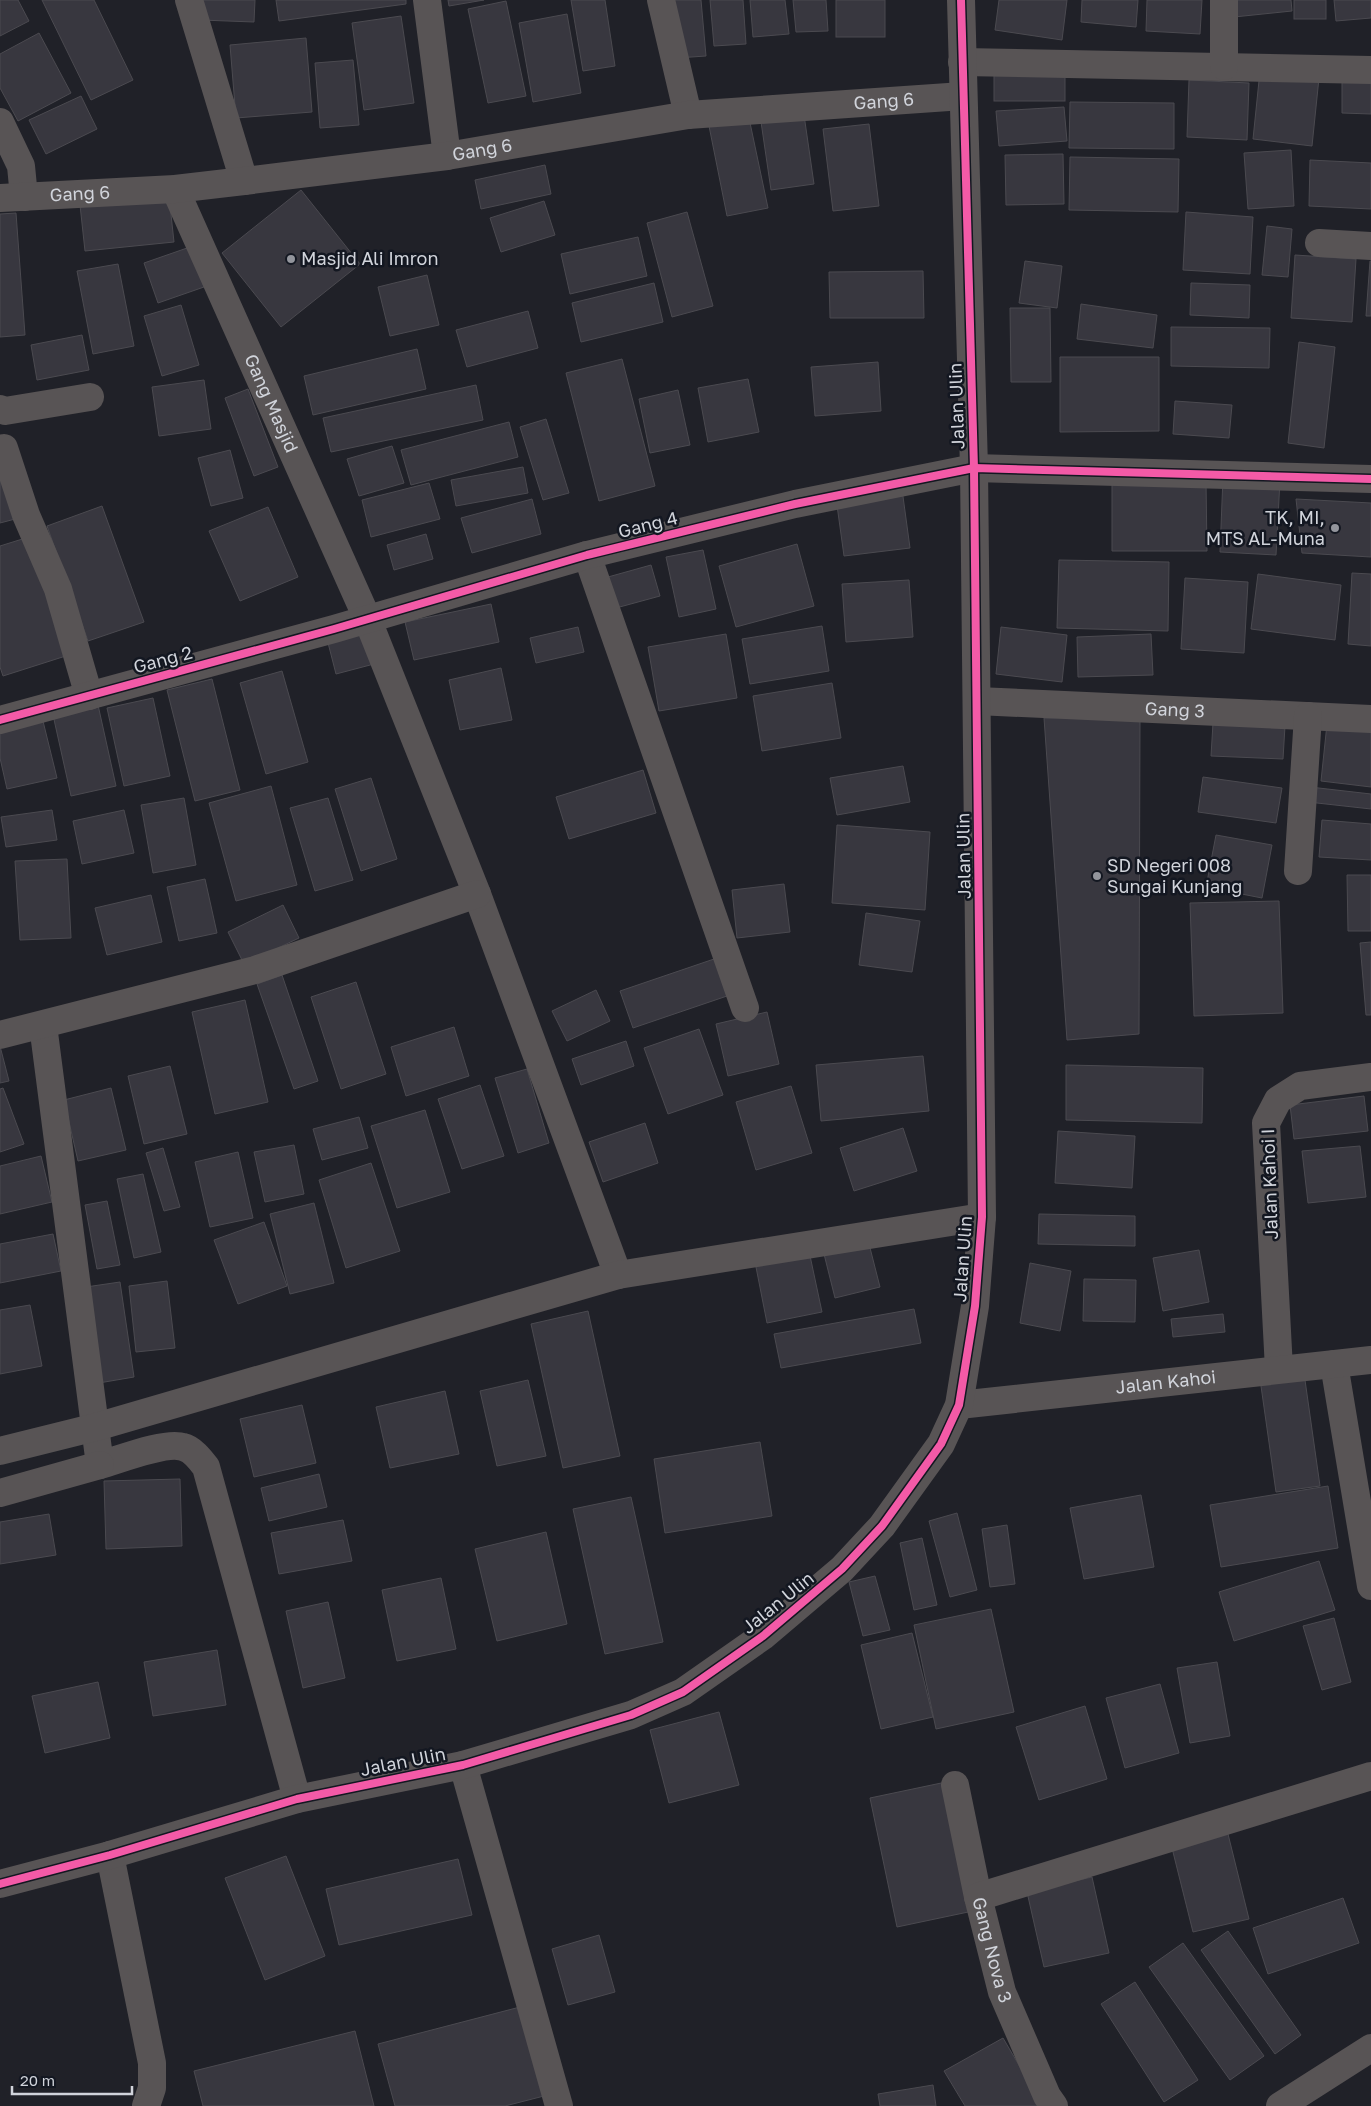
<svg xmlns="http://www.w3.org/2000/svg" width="1371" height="2106" font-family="'Golos Text',sans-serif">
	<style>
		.building { fill: #38373f; stroke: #4b4a50 }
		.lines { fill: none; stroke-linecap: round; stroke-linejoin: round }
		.minor { stroke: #585455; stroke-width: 28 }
		.tertiary { stroke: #585455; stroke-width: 28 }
		.cycleway-casing { stroke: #131721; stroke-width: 11 }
		.cycleway { stroke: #f35aa7; stroke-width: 8 }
		.poi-dot { fill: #93959c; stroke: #131721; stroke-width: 2 }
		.labels { text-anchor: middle; stroke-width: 5; stroke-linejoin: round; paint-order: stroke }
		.street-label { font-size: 18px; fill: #d1d4db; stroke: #131721 }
		.poi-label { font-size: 18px; fill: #d1d4db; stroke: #131721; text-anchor: start }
	</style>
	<rect width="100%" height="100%" fill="#202128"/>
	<g class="building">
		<polygon points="0,0 18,0 29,21 0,36"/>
		<polygon points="42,0 94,0 133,80 91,100"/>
		<polygon points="202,0 255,0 254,22 201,20"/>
		<polygon points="276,0 406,0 406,4 279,21"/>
		<polygon points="448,0 484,0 449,6"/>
		<polygon points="571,0 605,0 615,66 583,71"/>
		<polygon points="672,0 701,0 706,56 677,58"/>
		<polygon points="710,0 743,0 746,44 714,46"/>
		<polygon points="750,0 785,0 789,34 753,37"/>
		<polygon points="793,0 826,0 828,31 796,32"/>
		<rect x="836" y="0" width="49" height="37"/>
		<polygon points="999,0 1067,0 1062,40 995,30"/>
		<polygon points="1082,0 1138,0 1136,27 1081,22"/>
		<polygon points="1147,0 1202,0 1200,34 1146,31"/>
		<polygon points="1233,0 1291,0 1292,11 1234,17"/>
		<rect x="1294" y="0" width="32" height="19"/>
		<polygon points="1334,0 1371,0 1371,18 1336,21"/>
		<polygon points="506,1 526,96 488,103 468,9"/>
		<polygon points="567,14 581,93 533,102 519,23"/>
		<polygon points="401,16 414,103 364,110 352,23"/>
		<polygon points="39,33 71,93 18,121 0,88 0,54"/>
		<polygon points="306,38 312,112 236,118 230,45"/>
		<polygon points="353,60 359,125 320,128 315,63"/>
		<rect x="994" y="66" width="71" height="35"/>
		<polygon points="1260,71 1319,78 1312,146 1253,139"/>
		<polygon points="1342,74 1371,74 1371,114 1342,113"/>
		<polygon points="1189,80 1249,83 1247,140 1187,137"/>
		<polygon points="81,96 97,129 46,154 29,120"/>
		<polygon points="1070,102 1174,103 1174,149 1069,148"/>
		<polygon points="1064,107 1067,141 999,146 996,111"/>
		<polygon points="803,108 814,184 771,190 760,115"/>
		<polygon points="749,118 768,208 727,216 709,126"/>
		<polygon points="869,124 879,206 833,211 823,129"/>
		<polygon points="1291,150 1294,206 1248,209 1244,153"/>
		<polygon points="1063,154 1064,204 1006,205 1005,155"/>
		<polygon points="1070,157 1179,159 1178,212 1069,210"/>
		<polygon points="1310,160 1371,163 1371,209 1309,206"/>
		<polygon points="545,165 551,194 481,209 475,180"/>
		<polygon points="301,190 360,264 281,327 222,253"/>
		<polygon points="169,196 174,242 85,251 80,205"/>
		<polygon points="544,201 555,235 501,252 490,218"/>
		<polygon points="687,212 713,306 672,317 647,223"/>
		<polygon points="1186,212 1253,217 1250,274 1183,270"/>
		<polygon points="16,213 25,335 0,337 0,214"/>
		<polygon points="1267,226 1292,229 1288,277 1262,275"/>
		<polygon points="638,237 647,276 570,294 561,254"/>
		<polygon points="190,247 204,287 158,303 144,263"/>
		<polygon points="1295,255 1356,259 1352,322 1291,318"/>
		<polygon points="1025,261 1062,266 1057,308 1019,303"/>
		<polygon points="1370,261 1371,261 1371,316 1366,316"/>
		<polygon points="118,264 134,346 93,354 77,271"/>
		<polygon points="923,271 924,318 830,318 829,272"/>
		<polygon points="427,275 439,325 390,336 378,287"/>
		<polygon points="654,283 663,322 581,342 572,303"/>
		<polygon points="1191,283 1250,285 1249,318 1190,315"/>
		<polygon points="1081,304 1157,315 1153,348 1077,339"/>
		<polygon points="181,305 199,365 162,376 144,316"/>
		<polygon points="1010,308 1050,308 1051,382 1011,382"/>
		<polygon points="528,311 538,348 467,367 456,330"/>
		<polygon points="1171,327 1270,328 1269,368 1171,366"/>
		<polygon points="82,335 89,370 37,380 31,345"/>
		<polygon points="1299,342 1335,347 1324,448 1288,443"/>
		<polygon points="417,349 426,389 313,415 304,376"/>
		<polygon points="1060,357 1159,357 1159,431 1060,432"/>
		<polygon points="622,359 655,486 599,501 566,373"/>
		<polygon points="878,362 881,411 815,416 811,367"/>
		<polygon points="748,379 759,432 708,442 698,388"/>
		<polygon points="204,380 211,429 159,436 152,387"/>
		<polygon points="476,385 483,420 331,452 323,418"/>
		<polygon points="248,389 278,467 254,476 225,398"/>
		<polygon points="678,390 690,445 650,453 639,399"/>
		<polygon points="1175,401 1232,405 1229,438 1173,434"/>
		<polygon points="546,419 569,493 543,500 520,427"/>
		<polygon points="509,422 518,457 411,485 401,450"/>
		<polygon points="392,446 404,483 359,496 347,459"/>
		<polygon points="230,450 243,498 211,506 198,458"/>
		<polygon points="523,467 528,493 456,506 451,480"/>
		<polygon points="0,468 19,518 0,523"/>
		<polygon points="1223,477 1280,480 1276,555 1220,552"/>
		<polygon points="1112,481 1206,481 1207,551 1112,551"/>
		<polygon points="429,483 440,519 371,537 362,500"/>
		<polygon points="902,489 910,548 844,556 836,498"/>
		<polygon points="532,499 541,534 472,553 461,518"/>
		<polygon points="1296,499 1371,503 1371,557 1302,553"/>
		<polygon points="102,506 144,622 88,641 47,526"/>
		<polygon points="268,507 298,577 240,601 209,531"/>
		<polygon points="426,534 433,559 394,570 387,545"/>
		<polygon points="32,536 72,654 3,676 0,667 0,546"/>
		<polygon points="797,544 814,606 736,627 719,566"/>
		<polygon points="703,550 716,609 679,617 666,557"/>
		<polygon points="1059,560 1169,562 1168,631 1057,628"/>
		<polygon points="651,565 660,596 616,608 608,577"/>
		<polygon points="1352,573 1371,574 1371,646 1348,644"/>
		<polygon points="1258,574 1341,585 1335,640 1251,629"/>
		<polygon points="1185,578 1248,582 1244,653 1181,649"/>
		<polygon points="909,580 913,637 846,642 842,584"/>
		<polygon points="491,604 499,642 414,660 405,622"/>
		<polygon points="363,625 374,664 336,674 326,635"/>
		<polygon points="822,626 829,671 750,684 742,639"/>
		<polygon points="578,627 584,652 536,663 530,638"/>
		<polygon points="1001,627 1067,635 1062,682 996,674"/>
		<polygon points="726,634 737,698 659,711 648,647"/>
		<polygon points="1151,634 1153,675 1078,677 1077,637"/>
		<polygon points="501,668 512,720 460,730 449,680"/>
		<polygon points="282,671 308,762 266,774 240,683"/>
		<polygon points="212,679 240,790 195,801 167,690"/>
		<polygon points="832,683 841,738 762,751 753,696"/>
		<polygon points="153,698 170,776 124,786 107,708"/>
		<polygon points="98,705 116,786 71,796 53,715"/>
		<polygon points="41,713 57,778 7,789 0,758 0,722"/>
		<polygon points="1140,716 1139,1034 1067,1040 1044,718"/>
		<polygon points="1213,723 1285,726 1283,759 1211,756"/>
		<polygon points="1327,724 1371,730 1371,787 1321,781"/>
		<polygon points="903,766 910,802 837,815 830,778"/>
		<polygon points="643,770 656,813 569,839 556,797"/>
		<polygon points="1203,777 1282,788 1276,823 1198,812"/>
		<polygon points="371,778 397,859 361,871 335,789"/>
		<polygon points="271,786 297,885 236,901 209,803"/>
		<polygon points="1310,787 1371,794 1371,809 1308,802"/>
		<polygon points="184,798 196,865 153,873 141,805"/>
		<polygon points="328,798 353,880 315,891 290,808"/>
		<polygon points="52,810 57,840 6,847 1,817"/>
		<polygon points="124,810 134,853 82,864 73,821"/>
		<polygon points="1322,820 1371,824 1371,860 1319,857"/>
		<polygon points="837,825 930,832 925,910 832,903"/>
		<polygon points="1216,835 1272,845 1262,898 1206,887"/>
		<polygon points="67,859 71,938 20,940 15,861"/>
		<polygon points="1347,875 1371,875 1371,931 1348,931"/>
		<polygon points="205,879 217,933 179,941 167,887"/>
		<polygon points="784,884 790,932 737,938 732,890"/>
		<polygon points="151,895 162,942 107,955 95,908"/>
		<polygon points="1279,901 1283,1013 1194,1016 1190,903"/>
		<polygon points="283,905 299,938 244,964 228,932"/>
		<polygon points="866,913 920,921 912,972 859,965"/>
		<polygon points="1371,942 1371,1015 1366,1015 1360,943"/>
		<polygon points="717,958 730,995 633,1028 620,991"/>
		<polygon points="282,975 318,1081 294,1089 257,984"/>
		<polygon points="356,982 386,1074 341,1089 311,997"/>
		<polygon points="596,990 610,1021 567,1041 552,1011"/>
		<polygon points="245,1000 268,1102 215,1114 192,1012"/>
		<polygon points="767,1012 779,1064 728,1076 716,1024"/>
		<polygon points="454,1027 469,1076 406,1096 391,1047"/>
		<polygon points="699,1029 723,1095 668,1114 644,1048"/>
		<polygon points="626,1041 634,1066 581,1085 572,1059"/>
		<polygon points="0,1046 9,1081 0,1083"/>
		<polygon points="923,1056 929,1111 821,1121 816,1065"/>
		<polygon points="1066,1065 1203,1068 1202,1123 1066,1120"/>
		<polygon points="170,1066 187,1134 144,1144 128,1076"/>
		<polygon points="527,1069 549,1143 518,1153 495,1078"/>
		<polygon points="480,1085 504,1156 462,1169 438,1099"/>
		<polygon points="791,1086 812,1153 756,1170 736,1102"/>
		<polygon points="3,1088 24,1144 0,1152 0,1089"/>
		<polygon points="111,1088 126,1150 78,1161 64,1100"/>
		<polygon points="1364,1096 1368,1131 1294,1139 1290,1105"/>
		<polygon points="425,1110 450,1192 397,1208 371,1126"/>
		<polygon points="359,1117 368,1148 322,1160 313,1129"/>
		<polygon points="645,1123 658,1163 603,1182 589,1142"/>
		<polygon points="903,1128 917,1171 854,1191 840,1148"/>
		<polygon points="1058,1131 1135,1136 1132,1188 1055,1183"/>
		<polygon points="294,1145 304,1194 265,1202 254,1152"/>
		<polygon points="1360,1146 1366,1197 1308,1203 1302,1151"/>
		<polygon points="163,1148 180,1207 164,1211 146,1153"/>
		<polygon points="238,1152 253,1218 210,1227 195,1162"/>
		<polygon points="41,1156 52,1202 0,1214 0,1166"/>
		<polygon points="371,1163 400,1251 346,1268 319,1180"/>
		<polygon points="143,1174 161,1252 134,1258 117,1179"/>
		<polygon points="107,1201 120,1265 97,1269 85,1205"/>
		<polygon points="314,1203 334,1283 290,1294 270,1214"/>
		<polygon points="1039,1214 1135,1216 1135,1246 1038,1244"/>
		<polygon points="264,1222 287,1286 238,1304 214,1240"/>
		<polygon points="53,1234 61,1271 0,1283 0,1244"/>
		<polygon points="868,1240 880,1287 835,1298 823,1250"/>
		<polygon points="1199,1250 1209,1302 1163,1311 1153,1258"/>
		<polygon points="809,1251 822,1312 767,1323 755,1262"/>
		<polygon points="1030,1263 1071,1271 1060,1331 1020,1323"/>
		<polygon points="1084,1279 1136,1280 1135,1322 1083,1321"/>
		<polygon points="167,1281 175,1348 136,1352 129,1286"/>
		<polygon points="120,1282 134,1377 93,1384 79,1288"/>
		<polygon points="30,1305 42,1366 0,1374 0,1310"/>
		<polygon points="914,1309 921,1343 781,1368 774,1334"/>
		<polygon points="588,1311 620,1456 563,1468 531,1324"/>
		<polygon points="1223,1314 1225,1332 1173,1337 1171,1319"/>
		<polygon points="1304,1373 1320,1486 1276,1492 1260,1379"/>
		<polygon points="528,1380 546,1456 497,1466 480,1391"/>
		<polygon points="445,1391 459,1454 390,1468 376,1407"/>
		<polygon points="302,1405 316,1463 254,1477 240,1419"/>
		<polygon points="760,1442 772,1516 665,1533 654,1459"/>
		<polygon points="319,1474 327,1507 269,1521 261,1488"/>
		<polygon points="180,1479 182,1546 106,1549 104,1481"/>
		<polygon points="1328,1486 1338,1548 1221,1567 1210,1505"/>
		<polygon points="1141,1495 1154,1567 1084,1579 1070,1508"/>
		<polygon points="631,1497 663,1642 605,1654 573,1509"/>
		<polygon points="957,1513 977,1590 950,1597 929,1521"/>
		<polygon points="49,1514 56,1555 0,1564 0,1522"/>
		<polygon points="343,1520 352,1561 279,1574 271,1533"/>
		<polygon points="1007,1525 1015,1584 990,1587 982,1529"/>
		<polygon points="546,1532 567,1624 497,1641 475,1549"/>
		<polygon points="922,1538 937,1605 914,1610 900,1543"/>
		<polygon points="1319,1561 1335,1610 1234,1641 1219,1592"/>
		<polygon points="875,1576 890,1630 863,1636 849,1582"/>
		<polygon points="441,1578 456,1649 397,1661 382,1590"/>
		<polygon points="328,1602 345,1678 303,1688 286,1611"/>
		<polygon points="991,1609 1014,1712 936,1729 914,1625"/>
		<polygon points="1334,1618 1351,1682 1322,1690 1303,1626"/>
		<polygon points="912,1633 933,1717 881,1729 861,1645"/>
		<polygon points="217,1650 226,1705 153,1716 144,1662"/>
		<polygon points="1217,1662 1230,1736 1190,1743 1177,1668"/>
		<polygon points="98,1682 110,1738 45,1753 32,1696"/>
		<polygon points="1160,1684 1179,1753 1125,1768 1106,1698"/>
		<polygon points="1085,1706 1107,1779 1039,1800 1016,1727"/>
		<polygon points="719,1712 739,1785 669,1803 650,1730"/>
		<polygon points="946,1782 973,1911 897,1927 870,1798"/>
		<polygon points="1227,1830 1249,1919 1193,1932 1171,1844"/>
		<polygon points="286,1856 325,1956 265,1980 225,1878"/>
		<polygon points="458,1859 472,1915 339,1945 326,1889"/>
		<polygon points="1092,1877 1109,1953 1044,1967 1027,1892"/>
		<polygon points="1343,1898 1359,1943 1268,1974 1253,1928"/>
		<polygon points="1228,1931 1301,2035 1275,2054 1201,1950"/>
		<polygon points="599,1935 615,1992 568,2005 552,1949"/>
		<polygon points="1183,1943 1264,2056 1230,2080 1149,1967"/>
		<polygon points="1135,1982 1198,2080 1164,2102 1101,2004"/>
		<polygon points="520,2007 544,2096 505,2106 395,2106 378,2044"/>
		<polygon points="355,2031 374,2106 203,2106 194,2071"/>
		<polygon points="1003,2038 1043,2106 965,2106 944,2071"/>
		<polygon points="933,2085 936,2106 880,2106 878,2094"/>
	</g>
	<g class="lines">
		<g class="minor">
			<polyline points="189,0 244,181"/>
			<polyline points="427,0 447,156"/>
			<polyline points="661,0 688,115"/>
			<polyline points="962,62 1371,70"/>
			<polyline points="1224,66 1224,0"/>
			<polyline points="0,122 21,166 24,197"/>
			<path id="s1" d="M175,189L367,618L477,894L618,1275"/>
			<path id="s2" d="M0,198L175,189L244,181L447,156L688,115L963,96"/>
			<polyline points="1319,243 1371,246"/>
			<polyline points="0,409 5,411 90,397"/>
			<polyline points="4,448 26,515 58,589 89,696"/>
			<polyline points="587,555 745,1008"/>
			<path id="s3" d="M977,701L1371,719"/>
			<polyline points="0,720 334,629 587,555 795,504 974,468 1371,479"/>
			<polyline points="1298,871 1308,716"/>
			<path d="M43,1025L100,1465C118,1460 166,1441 183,1447C192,1449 200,1459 206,1467L297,1799"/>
			<polyline points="0,1035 255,970 477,894"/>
			<polyline points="1334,1364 1371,1586"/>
			<polyline points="1279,1369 1266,1123 1278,1100 1300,1086 1371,1077"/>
			<path id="s4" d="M959,1405L1371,1360"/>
			<polyline points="0,1451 96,1427 618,1275 982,1217"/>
			<polyline points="0,1493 100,1465"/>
			<polyline points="463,1765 559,2106"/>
			<path id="s5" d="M955,1785L978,1897L1002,1992L1047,2096L1054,2106"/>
			<polyline points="110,1855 152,2063 152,2088 146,2106"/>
			<polyline points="978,1897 1371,1776"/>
			<polyline points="1280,2106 1371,2048"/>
		</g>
		<polyline class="tertiary" points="0,1884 110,1855 297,1799 463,1765 631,1715 683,1692 763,1636 842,1569 882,1526 941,1444 959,1405 975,1306 982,1217 974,468 961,0"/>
		<g class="cycleway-casing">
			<g id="cycleway">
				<polyline points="0,720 334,629 587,555 795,504 974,468 1371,479"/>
				<polyline points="0,1884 110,1855 297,1799 463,1765 631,1715 683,1692 763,1636 842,1569 882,1526 941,1444 959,1405 975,1306 982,1217 974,468 961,0"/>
			</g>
		</g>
		<use href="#cycleway" class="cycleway"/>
	</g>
	<g class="poi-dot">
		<circle cx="291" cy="259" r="5"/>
		<circle cx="1335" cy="528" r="5"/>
		<circle cx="1097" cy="876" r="5"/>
	</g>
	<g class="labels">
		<g class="street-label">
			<text dy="6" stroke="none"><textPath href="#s2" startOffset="890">Gang 6</textPath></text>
			<text dy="6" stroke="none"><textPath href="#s2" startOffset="485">Gang 6</textPath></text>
			<text dy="6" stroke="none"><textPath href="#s2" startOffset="80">Gang 6</textPath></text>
			<text dy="6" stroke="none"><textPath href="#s1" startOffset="235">Gang Masjid</textPath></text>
			<text transform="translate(957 406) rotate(-92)" y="6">Jalan Ulin</text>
			<text transform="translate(648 525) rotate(-14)" y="6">Gang 4</text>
			<text transform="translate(163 660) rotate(-15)" y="6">Gang 2</text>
			<text dy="6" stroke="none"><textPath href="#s3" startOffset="198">Gang 3</textPath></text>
			<text transform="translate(964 856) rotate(-91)" y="6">Jalan Ulin</text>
			<text transform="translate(1270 1184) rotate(-92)" y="6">Jalan Kahoi I</text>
			<text transform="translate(963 1259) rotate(-86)" y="6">Jalan Ulin</text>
			<text dy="6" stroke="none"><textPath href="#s4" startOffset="208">Jalan Kahoi</textPath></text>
			<text transform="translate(778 1603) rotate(-39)" y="6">Jalan Ulin</text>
			<text transform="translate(403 1762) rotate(-11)" y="6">Jalan Ulin</text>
			<text dy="6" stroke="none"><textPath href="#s5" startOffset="169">Gang Nova 3</textPath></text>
		</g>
		<g class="poi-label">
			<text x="301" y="265">Masjid Ali Imron</text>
			<text x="1325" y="524" text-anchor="end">TK, MI,<tspan x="1325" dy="21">MTS AL-Muna</tspan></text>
			<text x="1107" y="872">SD Negeri 008<tspan x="1107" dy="21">Sungai Kunjang</tspan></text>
		</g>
	</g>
	<path d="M12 2086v8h120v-8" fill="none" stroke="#d1d4db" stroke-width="2.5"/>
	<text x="20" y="2086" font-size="15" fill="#d1d4db" stroke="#131721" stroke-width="4" paint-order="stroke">20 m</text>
</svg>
